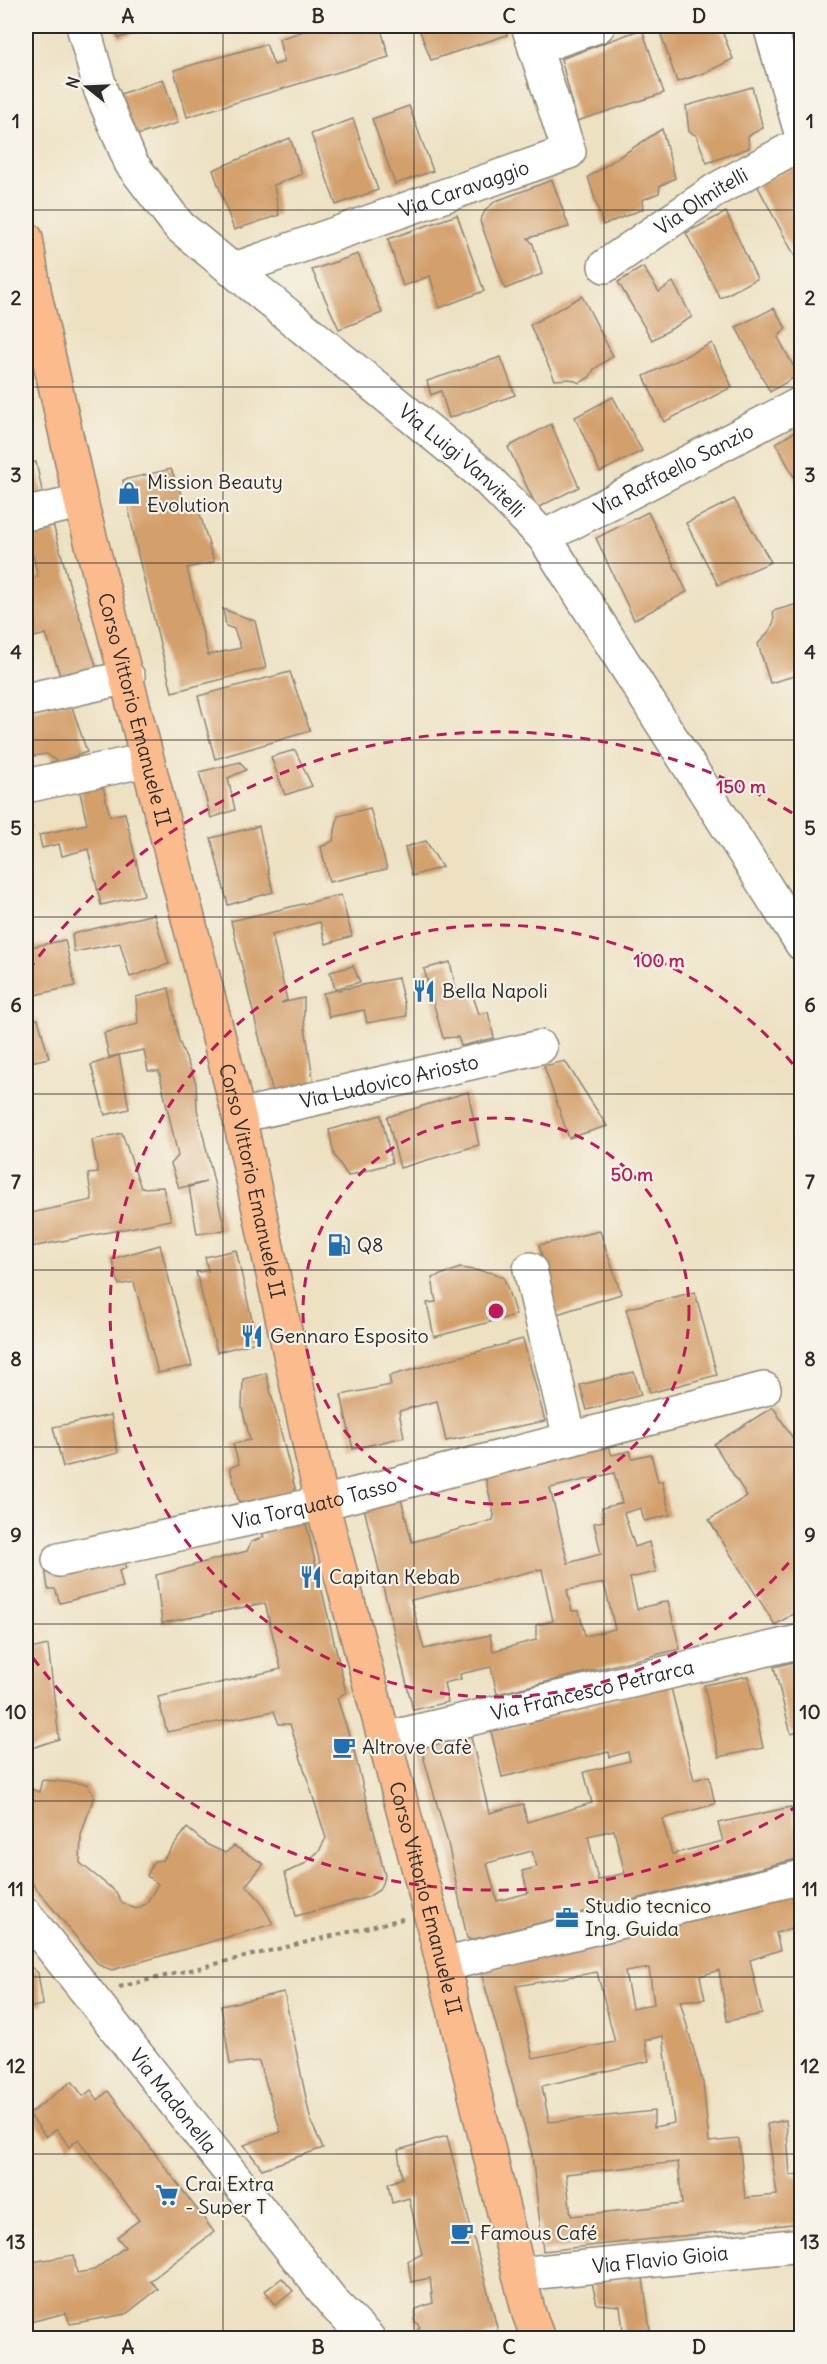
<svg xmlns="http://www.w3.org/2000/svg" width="827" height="2364" font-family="Delius,sans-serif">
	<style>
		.building { fill: #d39f6b; fill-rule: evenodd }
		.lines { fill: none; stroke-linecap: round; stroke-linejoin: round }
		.minor-casing { stroke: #8c8676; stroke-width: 36 }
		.major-casing { stroke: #8c8676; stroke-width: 36 }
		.path { stroke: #8c8676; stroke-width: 4; stroke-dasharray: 4.5 4.5; stroke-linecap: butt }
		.minor { stroke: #fff; stroke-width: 33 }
		.major { stroke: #fbbb8c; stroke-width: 33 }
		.grid { fill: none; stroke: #2b2b2b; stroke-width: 1.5; stroke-opacity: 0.55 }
		.ring { fill: none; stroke: #c2185b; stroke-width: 3; stroke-dasharray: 10 8 }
		.labels { text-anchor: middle; stroke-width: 4.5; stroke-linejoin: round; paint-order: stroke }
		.street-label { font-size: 20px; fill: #2b2b2b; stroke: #f7f3e8 }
		.poi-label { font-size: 20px; fill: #2b2b2b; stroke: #f7f3e8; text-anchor: start }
		.centre { fill: #c2185b; stroke: #f7f3e8; stroke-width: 3 }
		.ring-label { font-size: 18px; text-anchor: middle; font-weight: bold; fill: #c2185b; stroke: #f7f3e8; stroke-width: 4.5; stroke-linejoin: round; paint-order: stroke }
		.neatline { fill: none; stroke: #2b2b2b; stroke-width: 2 }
		.grid-label { font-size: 20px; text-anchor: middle; font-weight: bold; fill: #2b2b2b }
	</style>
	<rect width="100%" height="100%" fill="#f7f3e8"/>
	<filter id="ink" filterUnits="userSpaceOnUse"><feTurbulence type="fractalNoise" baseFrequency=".0167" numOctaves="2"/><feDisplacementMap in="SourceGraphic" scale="12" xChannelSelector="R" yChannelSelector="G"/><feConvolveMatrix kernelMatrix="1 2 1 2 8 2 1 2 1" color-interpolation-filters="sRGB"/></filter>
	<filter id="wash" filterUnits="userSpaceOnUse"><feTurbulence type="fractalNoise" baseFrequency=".008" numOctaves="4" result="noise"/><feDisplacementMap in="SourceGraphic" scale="24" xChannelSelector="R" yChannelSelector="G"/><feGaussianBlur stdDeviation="1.35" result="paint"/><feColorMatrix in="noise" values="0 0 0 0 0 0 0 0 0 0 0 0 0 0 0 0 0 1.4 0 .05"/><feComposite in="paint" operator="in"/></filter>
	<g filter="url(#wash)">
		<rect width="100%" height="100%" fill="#ede1c2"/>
		<g id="blocks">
			<g class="building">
				<polygon points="114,26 155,26 119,38"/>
				<polygon points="319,26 380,26 389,57 187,117 174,70 266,44 274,65 284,62 279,39"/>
				<polygon points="418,26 504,26 507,35 431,60"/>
				<polygon points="658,26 720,26 733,59 707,72 677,82"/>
				<polygon points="791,26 801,26 801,40 796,42"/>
				<polygon points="642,29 664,93 577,121 561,59"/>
				<polygon points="163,79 178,123 130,137 118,95"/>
				<polygon points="752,87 763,128 748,136 749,148 707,163 696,135 689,132 686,106"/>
				<polygon points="409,106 433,171 395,184 372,119"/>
				<polygon points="353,119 378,190 336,205 311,134"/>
				<polygon points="662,129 675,178 660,186 659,193 642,200 643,209 603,225 588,177"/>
				<polygon points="290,138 302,174 274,185 279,215 234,230 213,170"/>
				<polygon points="801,162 801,263 799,264 757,185"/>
				<polygon points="552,180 569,227 528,238 533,244 542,274 505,289 480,221 486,209 496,201"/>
				<polygon points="726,212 757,279 720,298 686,233"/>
				<polygon points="457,215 484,291 439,308 430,276 403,286 388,239"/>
				<polygon points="358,254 382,313 339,329 312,270"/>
				<polygon points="643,267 659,292 673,282 692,317 652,340 618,282"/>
				<polygon points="582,296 613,356 594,369 590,377 580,383 570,379 555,380 530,325"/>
				<polygon points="774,308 786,328 778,337 798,375 770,392 736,327"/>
				<polygon points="712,343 732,387 664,422 644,376"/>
				<polygon points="501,357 515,395 449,418 441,391 431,395 427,381"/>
				<polygon points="613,397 642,451 600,472 575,417"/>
				<polygon points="551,424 579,487 537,508 508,447"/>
				<polygon points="801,428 801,490 776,443"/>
				<polygon points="36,462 43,495 26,500 26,464"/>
				<polygon points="171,469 184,501 197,504 214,562 187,568 208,655 241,648 234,629 226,626 223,609 255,621 266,668 172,692 138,555 123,480"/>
				<polygon points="734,499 771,562 718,585 686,523"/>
				<polygon points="648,512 687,592 634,620 596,538"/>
				<polygon points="53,524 72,594 98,671 62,681 46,634 26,639 26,580 38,577 33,555 26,556 26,531"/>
				<polygon points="801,603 801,674 770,683 758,644 770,630 774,621 773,611"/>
				<polygon points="290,672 310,731 215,759 198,696"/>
				<polygon points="70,701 87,752 58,762 47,754 26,757 26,737 31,734 28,711"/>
				<polygon points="295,750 312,786 285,795 271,757"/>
				<polygon points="240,762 246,770 228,778 235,810 211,818 199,772"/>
				<polygon points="102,782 110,816 125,813 144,895 101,905 88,849 62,856 59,844 42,848 39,835 87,824 79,788"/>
				<polygon points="26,801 31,829 26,830"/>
				<polygon points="370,808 387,869 329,882 321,847 333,841 338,816"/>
				<polygon points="259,826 273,892 228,905 211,838"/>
				<polygon points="426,841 442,867 412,876 405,847"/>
				<polygon points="341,895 352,936 326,944 320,922 272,935 287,1000 281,1003 304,998 304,1020 314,1085 273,1094 231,921"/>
				<polygon points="154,914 169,964 130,977 120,943 74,952 72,934"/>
				<polygon points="65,940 75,986 26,997 26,948"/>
				<polygon points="450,962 457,993 472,993 479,1014 488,1012 494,1038 461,1046 458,1037 443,1038 424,969"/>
				<polygon points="353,966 360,982 335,989 330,972"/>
				<polygon points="398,978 407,1016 367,1023 364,1010 329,1017 323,993"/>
				<polygon points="169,988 179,1041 196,1083 197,1109 225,1230 197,1234 189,1187 206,1182 179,1188 171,1164 178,1156 159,1071 148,1071 144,1050 109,1057 104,1033 138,1024 136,997"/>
				<polygon points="38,1019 49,1058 26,1063 26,1022"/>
				<polygon points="119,1055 129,1109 105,1115 91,1065"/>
				<polygon points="565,1061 607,1126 569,1138 544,1066"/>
				<polygon points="468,1092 479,1145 400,1168 387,1117"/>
				<polygon points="381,1115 392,1163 348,1176 334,1155 329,1130"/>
				<polygon points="122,1133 141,1188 163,1187 171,1220 26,1248 26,1214 92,1200 88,1174 98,1173 92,1140"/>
				<polygon points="600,1231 621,1294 557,1314 539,1245"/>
				<polygon points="160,1245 192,1366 158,1373 134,1282 119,1285 112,1259"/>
				<polygon points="236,1250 257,1342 217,1352 196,1272 208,1271 205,1257"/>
				<polygon points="460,1268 494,1273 504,1278 516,1315 434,1337 427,1303 436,1302 432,1278"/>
				<polygon points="695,1292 717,1375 650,1393 626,1309"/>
				<polygon points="523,1339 545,1421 446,1441 437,1401 399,1411 404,1437 353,1449 341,1395 391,1385 389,1376"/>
				<polygon points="634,1372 641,1395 587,1410 580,1385"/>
				<polygon points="266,1373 296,1492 240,1506 230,1468 239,1464 233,1444 250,1440 242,1408 243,1379"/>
				<polygon points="773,1407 801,1451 801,1609 775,1625 709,1520 747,1496 714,1444"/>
				<polygon points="111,1415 118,1453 63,1467 53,1427"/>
				<path d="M606,1443L612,1455L630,1451L632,1458L651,1454L658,1482L662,1481L670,1515L644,1521L641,1508L624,1513L635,1547L649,1542L656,1572L630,1578L637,1609L668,1601L680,1649L497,1694L491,1667L460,1674L461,1679L444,1683L448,1702L413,1710L363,1504L400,1495L412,1542L493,1520L494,1515L484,1472ZM614,1473L622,1503L602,1508L604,1521L594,1523L601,1554L568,1563L550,1488ZM542,1569L553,1621L536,1625V1640L493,1651L490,1635L424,1649L411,1600ZM604,1583L615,1629L585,1636L579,1611H572L567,1590Z"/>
				<polygon points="303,1511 346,1692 337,1698 353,1747 385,1876 379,1890 368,1897 296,1916 285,1873 304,1864 319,1851 326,1838 290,1724 279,1724 274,1711 167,1732 158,1697 281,1669 265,1603 162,1623 156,1575 247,1551 251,1542 264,1537 258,1521"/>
				<polygon points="120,1552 126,1568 119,1571 123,1587 60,1603 55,1589 48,1589 45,1568"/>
				<polygon points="48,1645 59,1739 26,1750 26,1650"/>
				<polygon points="801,1660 801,1731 791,1734 774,1667"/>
				<polygon points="748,1676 763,1748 719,1757 704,1685"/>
				<path d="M670,1684L694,1780L709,1776L715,1804L662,1819L672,1854L723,1841L718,1823L791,1807L796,1828L801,1827V1858L471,1940L467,1938L448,1843L420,1745L470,1733L489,1813L523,1804L527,1822L592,1803L584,1772L630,1761L628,1752L610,1757L609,1752L502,1777L491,1731L534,1722ZM614,1830L625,1873L598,1880L588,1836ZM532,1851L537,1867L522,1871L528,1893L497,1901L487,1863Z"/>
				<polygon points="42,1780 87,1784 94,1796 81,1835 80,1863 116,1892 122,1903 136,1909 146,1904 158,1884 147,1876 154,1861 163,1860 187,1828 208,1845 225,1853 234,1846 264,1864 246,1885 259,1899 273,1924 112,1970 99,1965 26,1876 26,1787 39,1792"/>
				<path d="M797,1893L801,1908V1925L776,1933L780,1950L750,1960L762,2014L727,2021L719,1970L700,1976L705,1999L680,2001L703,2083L709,2142L739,2139L745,2198L777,2195L767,2124L786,2120L790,2175L801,2174V2223L543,2251L532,2154L481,1972ZM649,1968L654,2004L632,2008L625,1972ZM597,1972L615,2042L533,2058L516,1986ZM663,2036L674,2123L654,2127V2111L549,2122L542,2086L649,2061L645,2040ZM678,2162L682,2204L571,2216L566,2174Z"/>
				<polygon points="26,1963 38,1973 43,2005 26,2008"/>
				<polygon points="284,1992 311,2122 323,2148 262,2169 244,2145 281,2132 259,2061 230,2064 221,2006"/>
				<polygon points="72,2081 83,2096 91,2090 98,2100 108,2091 214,2232 150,2281 158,2289 126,2314 70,2324 66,2313 26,2323 26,2263 74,2255 77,2273 94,2270 125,2247 117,2237 139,2220 78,2139 69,2147 57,2129 46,2137 29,2114"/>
				<polygon points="447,2136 498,2331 482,2338 410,2338 420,2327 414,2320 416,2309 433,2303 430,2278 411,2282 408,2261 422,2254 409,2198 392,2203 388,2184 402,2178 398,2150"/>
				<polygon points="282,2278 293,2291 276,2305 265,2291"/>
				<polygon points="643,2278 651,2338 624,2338 620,2306 597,2304 592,2283"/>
			</g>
		</g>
	</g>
	<g filter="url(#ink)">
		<use href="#blocks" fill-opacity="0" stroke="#8c8676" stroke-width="1.5"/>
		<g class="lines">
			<g class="minor-casing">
				<g id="minor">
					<path id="s1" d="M83,26L101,91L131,163L179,226L482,474L544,537L802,944"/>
					<polyline points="770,26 802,136"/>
					<polyline points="535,48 598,26"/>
					<path id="s2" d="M605,266L717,189L802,143"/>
					<path id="s3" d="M232,270L569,152L528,26"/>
					<polyline points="26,514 81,502"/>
					<path id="s4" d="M544,537L802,403"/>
					<polyline points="26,700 128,677"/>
					<polyline points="26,786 147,760"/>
					<path id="s5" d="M239,1116L540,1047"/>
					<polyline points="530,1269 570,1439"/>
					<path id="s6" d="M59,1560L322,1503L764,1389"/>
					<path id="s7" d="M384,1739L802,1641"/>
					<path id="s8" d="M26,1915L336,2306L368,2338"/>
					<polyline points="443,1965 802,1877"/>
					<path id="s9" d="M519,2274L802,2245"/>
				</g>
			</g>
			<g class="major-casing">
				<g id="major">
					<path id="s10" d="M26,238L35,295L81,502L239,1116L322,1503L430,1912L529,2314L538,2338"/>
				</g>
			</g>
			<polyline class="path" points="119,1987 403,1919"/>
			<use href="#minor" class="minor"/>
			<use href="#major" class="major"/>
		</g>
	</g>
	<path class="grid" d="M223,26V2338M414,26V2338M604,26V2338M26,210H802M26,387H802M26,563H802M26,740H802M26,917H802M26,1094H802M26,1270H802M26,1447H802M26,1624H802M26,1801H802M26,1977H802M26,2154H802"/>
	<g class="ring">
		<circle cx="496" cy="1311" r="193"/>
		<path d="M800 1549A386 386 0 1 1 800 1073"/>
		<path d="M799 1805A579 579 0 0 1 28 1651M28 971A579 579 0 0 1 799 817"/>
	</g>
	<defs>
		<g id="shop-bare" transform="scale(1.8)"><path d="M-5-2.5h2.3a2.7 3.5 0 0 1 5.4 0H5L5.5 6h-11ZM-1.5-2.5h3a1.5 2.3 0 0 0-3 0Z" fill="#1f6fb2" stroke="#f7f3e8" stroke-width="2.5" paint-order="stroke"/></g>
		<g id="restaurant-bare" transform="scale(1.8)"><path d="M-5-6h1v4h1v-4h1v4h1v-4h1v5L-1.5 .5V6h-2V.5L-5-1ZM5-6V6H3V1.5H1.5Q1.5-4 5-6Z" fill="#1f6fb2" stroke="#f7f3e8" stroke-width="2.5" paint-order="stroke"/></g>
		<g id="fuel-bare" transform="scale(1.8)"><path d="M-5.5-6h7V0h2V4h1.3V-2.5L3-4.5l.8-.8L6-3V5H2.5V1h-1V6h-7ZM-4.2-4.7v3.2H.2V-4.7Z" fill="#1f6fb2" stroke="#f7f3e8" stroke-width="2.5" paint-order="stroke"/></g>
		<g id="cafe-bare" transform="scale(1.8)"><path d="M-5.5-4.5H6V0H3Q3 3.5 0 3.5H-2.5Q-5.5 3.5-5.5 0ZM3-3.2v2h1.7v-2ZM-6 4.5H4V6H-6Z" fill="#1f6fb2" stroke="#f7f3e8" stroke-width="2.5" paint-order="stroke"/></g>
		<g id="office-bare" transform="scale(1.8)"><path d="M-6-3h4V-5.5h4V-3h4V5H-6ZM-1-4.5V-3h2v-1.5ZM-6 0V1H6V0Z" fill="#1f6fb2" stroke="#f7f3e8" stroke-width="2.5" paint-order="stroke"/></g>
		<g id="supermarket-bare" transform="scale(1.8)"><path d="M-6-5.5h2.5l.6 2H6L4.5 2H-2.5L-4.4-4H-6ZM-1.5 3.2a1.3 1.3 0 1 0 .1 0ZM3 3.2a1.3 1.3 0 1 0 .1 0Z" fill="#1f6fb2" stroke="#f7f3e8" stroke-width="2.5" paint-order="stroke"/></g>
	</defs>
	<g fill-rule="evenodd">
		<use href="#shop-bare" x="129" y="493"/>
		<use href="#restaurant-bare" x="424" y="991"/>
		<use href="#fuel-bare" x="339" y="1245"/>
		<use href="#restaurant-bare" x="252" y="1336"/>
		<use href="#restaurant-bare" x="311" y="1577"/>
		<use href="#cafe-bare" x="344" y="1747"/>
		<use href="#office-bare" x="567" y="1918"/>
		<use href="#supermarket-bare" x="167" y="2195"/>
		<use href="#cafe-bare" x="462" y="2233"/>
	</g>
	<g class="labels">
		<g class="street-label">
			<text dy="7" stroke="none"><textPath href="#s3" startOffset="246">Via Caravaggio</textPath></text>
			<text dy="7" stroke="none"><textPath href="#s2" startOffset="116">Via Olmitelli</textPath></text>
			<text dy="7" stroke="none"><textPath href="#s1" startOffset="592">Via Luigi Vanvitelli</textPath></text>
			<text dy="7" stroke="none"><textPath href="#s4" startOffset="146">Via Raffaello Sanzio</textPath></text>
			<text dy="7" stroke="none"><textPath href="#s10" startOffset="484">Corso Vittorio Emanuele II</textPath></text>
			<text dy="7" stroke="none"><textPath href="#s5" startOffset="154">Via Ludovico Ariosto</textPath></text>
			<text dy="7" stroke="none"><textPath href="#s10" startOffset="970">Corso Vittorio Emanuele II</textPath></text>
			<text dy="7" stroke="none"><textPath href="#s6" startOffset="262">Via Torquato Tasso</textPath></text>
			<text dy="7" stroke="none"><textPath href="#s7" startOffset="214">Via Francesco Petrarca</textPath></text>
			<text dy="7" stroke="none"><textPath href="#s10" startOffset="1708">Corso Vittorio Emanuele II</textPath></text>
			<text dy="7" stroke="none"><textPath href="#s8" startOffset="237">Via Madonella</textPath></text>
			<text dy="7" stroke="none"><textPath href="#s9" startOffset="142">Via Flavio Gioia</textPath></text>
		</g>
		<g class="poi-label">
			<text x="147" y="489">Mission Beauty<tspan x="147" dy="23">Evolution</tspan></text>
			<text x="442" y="998">Bella Napoli</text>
			<text x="357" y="1252">Q8</text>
			<text x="270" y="1343">Gennaro Esposito</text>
			<text x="329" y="1584">Capitan Kebab</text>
			<text x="362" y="1754">Altrove Cafè</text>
			<text x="585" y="1913">Studio tecnico<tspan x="585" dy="23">Ing. Guida</tspan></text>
			<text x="185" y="2191">Crai Extra<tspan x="185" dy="23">- Super T</tspan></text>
			<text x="480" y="2240">Famous Café</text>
		</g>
	</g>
	<circle cx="496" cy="1311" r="9" class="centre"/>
	<g class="ring-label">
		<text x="741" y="793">150 m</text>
		<text x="659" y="967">100 m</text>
		<text x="632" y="1181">50 m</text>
	</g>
	<rect width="827" height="2364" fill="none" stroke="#f7f3e8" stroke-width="66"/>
	<g transform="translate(87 87) rotate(288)" stroke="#f7f3e8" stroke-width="4.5" paint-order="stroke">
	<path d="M0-4.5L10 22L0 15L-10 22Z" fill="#2b2b2b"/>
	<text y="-9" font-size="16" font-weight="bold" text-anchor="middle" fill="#2b2b2b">N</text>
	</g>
	<rect x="33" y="33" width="761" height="2298" class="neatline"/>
	<g class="grid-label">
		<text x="128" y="23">A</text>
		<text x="318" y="23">B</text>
		<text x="509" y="23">C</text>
		<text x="699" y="23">D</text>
		<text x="16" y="128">1</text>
		<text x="810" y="128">1</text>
		<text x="16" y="305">2</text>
		<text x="810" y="305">2</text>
		<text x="16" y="482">3</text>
		<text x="810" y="482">3</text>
		<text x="16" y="659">4</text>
		<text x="810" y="659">4</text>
		<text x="16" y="835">5</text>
		<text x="810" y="835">5</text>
		<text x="16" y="1012">6</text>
		<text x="810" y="1012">6</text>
		<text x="16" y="1189">7</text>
		<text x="810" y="1189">7</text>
		<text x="16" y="1366">8</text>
		<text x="810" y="1366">8</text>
		<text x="16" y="1542">9</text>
		<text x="810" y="1542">9</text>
		<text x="16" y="1719">10</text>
		<text x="810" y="1719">10</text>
		<text x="16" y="1896">11</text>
		<text x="810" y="1896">11</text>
		<text x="16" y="2073">12</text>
		<text x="810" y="2073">12</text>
		<text x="16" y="2249">13</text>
		<text x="810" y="2249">13</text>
		<text x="128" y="2354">A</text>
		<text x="318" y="2354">B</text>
		<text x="509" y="2354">C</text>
		<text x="699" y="2354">D</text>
	</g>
</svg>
